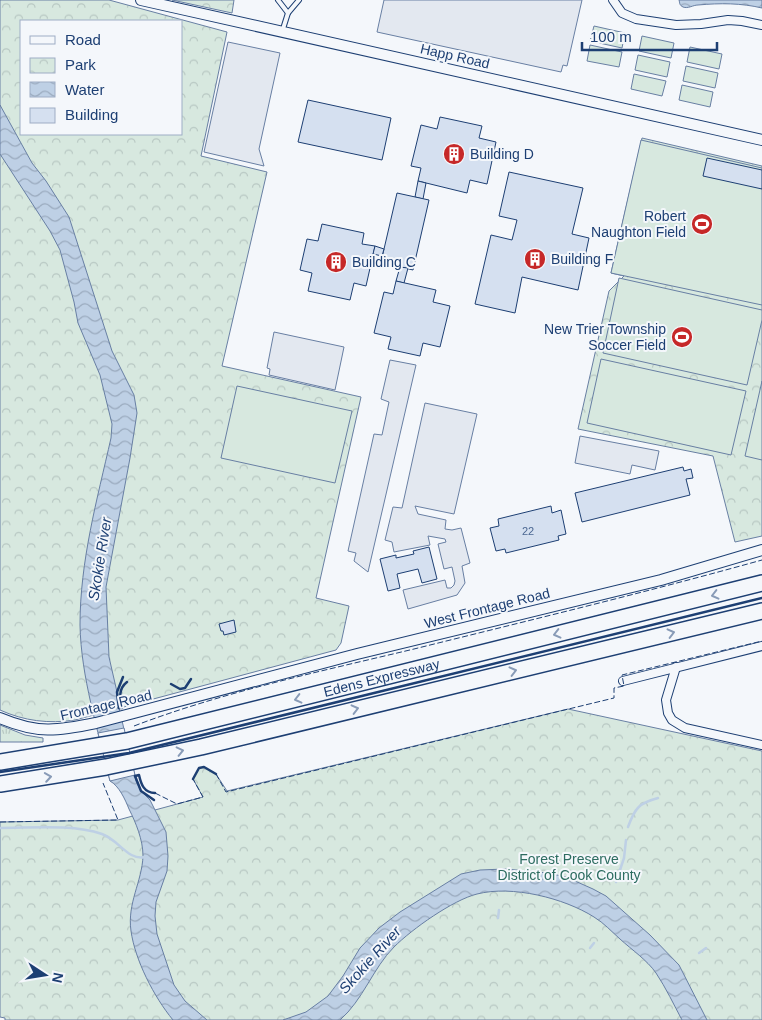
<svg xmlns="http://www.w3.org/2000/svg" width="762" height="1020" font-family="Arial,sans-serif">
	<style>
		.grass { fill: url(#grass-tufts); stroke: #687fa3 }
		.park { fill: url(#park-crowns); stroke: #687fa3; fill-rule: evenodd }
		.pitch { fill: #d7e8df; stroke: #687fa3 }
		.parking { fill: #e3e8f0; stroke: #687fa3 }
		.water { fill: url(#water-waves); stroke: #687fa3 }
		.pier { fill: #f4f7fb; stroke: #687fa3 }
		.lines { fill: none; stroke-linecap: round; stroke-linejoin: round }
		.stream { stroke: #bed0e5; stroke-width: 2.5 }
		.building { fill: #d5e0f0; stroke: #1d3f73 }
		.service-casing { stroke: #1d3f73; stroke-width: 6 }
		.minor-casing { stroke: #1d3f73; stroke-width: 10 }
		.tertiary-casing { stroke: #1d3f73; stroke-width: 12 }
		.motorway-casing { stroke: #1d3f73; stroke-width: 18 }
		.service { stroke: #f4f7fb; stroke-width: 4 }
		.minor { stroke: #f4f7fb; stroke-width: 8 }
		.tertiary { stroke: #f4f7fb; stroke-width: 10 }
		.motorway { stroke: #f4f7fb; stroke-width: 15 }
		.fence { stroke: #1d3f73; stroke-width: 1; stroke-dasharray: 6 2.5; stroke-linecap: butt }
		.wall { stroke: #1d3f73; stroke-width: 2.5 }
		.oneway { stroke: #889bb7 }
		.labels { text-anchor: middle; stroke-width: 4; stroke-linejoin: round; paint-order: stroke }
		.number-label { font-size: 11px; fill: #4b6792 }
		.street-label { font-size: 14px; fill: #1d3f73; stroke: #f4f7fb }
		.poi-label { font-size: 14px; fill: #1d3f73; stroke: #f4f7fb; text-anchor: start }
		.park-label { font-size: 14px; fill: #2c6c60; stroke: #f4f7fb }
		.water-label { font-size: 15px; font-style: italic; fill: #1d3f73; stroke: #f4f7fb }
	</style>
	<defs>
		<pattern id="grass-tufts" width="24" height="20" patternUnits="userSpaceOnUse" patternTransform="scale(1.25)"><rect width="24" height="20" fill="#d7e8df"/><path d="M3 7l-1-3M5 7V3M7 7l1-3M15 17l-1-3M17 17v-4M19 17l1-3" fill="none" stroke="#b8c8c3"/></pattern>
		<pattern id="park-crowns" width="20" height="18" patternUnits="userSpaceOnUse" patternTransform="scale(1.25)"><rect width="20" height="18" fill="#d7e8df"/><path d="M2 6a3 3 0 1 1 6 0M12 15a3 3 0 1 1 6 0" fill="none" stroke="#b8c8c3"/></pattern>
		<pattern id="water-waves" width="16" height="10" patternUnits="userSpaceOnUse" patternTransform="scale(1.25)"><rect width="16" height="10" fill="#bed0e5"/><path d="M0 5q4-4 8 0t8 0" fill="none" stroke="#9aaabe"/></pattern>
	</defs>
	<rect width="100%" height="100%" fill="#f4f7fb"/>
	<polygon class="grass" points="0,725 25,735 43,738 43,742 0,742"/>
	<g class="park">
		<path d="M0,0H109L227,32L201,156L267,172L222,366L361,397L316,598L349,606L341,643L336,650L75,720C49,724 24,721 0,710ZM21,21H181V134H21Z"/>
		<polygon points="172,0 234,0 232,13"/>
		<polygon points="642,138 762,166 762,536 735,542 713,456 578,429 609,291 624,276 611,273"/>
		<polygon points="568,709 762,751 762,1020 5,1020 5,1018 0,1017 0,822 118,820 203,797 193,779 199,768 204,767 216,774 227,791"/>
	</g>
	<g class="pitch">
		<polygon points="594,26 625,33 622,48 590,41"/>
		<polygon points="642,36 674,43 671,58 639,51"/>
		<polygon points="590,45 622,52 619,67 587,61"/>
		<polygon points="690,47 722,54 719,69 687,62"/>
		<polygon points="638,55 670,62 667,77 635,70"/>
		<polygon points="686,66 718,73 715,88 683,81"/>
		<polygon points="634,74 666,81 662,96 631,89"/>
		<polygon points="682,85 713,92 710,107 679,100"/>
		<polygon points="641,140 762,168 762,305 611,273"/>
		<polygon points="619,278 762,310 762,320 747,385 603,353"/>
		<polygon points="601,359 746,391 731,455 587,423"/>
		<polygon points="762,381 762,460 745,456"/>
		<polygon points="237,386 352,411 335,483 221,458"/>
	</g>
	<g class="parking">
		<polygon points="384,0 582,0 567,66 563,65 561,72 377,32"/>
		<polygon points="228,42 280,53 259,149 264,166 204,152"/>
		<polygon points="274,332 344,347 335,390 269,375 270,369 267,368"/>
		<polygon points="390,360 416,365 368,572 354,561 356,553 348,551 374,434 382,435 389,402 381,399"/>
		<polygon points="425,403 477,414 454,514 415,506 418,514 446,520 445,529 452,530 461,528 470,563 462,566 465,583 457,595 408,609 403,590 445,580 447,588 451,588 454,585 455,581 452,567 444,569 438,544 446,542 445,539 428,536 430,545 394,552 392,542 385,540 393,507 402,508"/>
		<polygon points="580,436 659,451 655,470 632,465 630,474 575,463"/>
	</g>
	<g class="water">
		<path d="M679,0H762V8C741,3 720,3 698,5C693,5 688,9 683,7C679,5 680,3 679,0Z"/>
		<path d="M0,105L32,163L46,181L69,217L112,351L134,395L137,413L130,458L106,587L109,657L117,692V699L136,781L141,791L150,800L166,832L168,856L167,871L156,902L155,916L157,934L174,985L185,1001L207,1020H173C154,997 135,960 131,931C127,903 142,882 143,856C143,840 136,823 129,809C125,799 119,786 110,781C98,730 81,677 80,625C80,561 97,500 111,438L112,424L100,375L78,323L74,302L60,250L50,231L0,154Z"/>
		<path d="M505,869L548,873L566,877L593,889L606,896L650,935L679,965L707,1020H682C674,1005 666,988 656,973C647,960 632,950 620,939C612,932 604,923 594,917C564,898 512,885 477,894C453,900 412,929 394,947C373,968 363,1000 340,1020H283L306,1012L328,996L343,976L360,948L379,928L400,912L461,874L480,870Z"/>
	</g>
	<polygon class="pier" points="124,728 135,775 110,781 98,733"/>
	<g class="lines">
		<g class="stream">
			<path d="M628,827C635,808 639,803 658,798"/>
			<path d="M0,828C32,828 72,824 102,834C119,840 128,861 145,857"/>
			<polyline points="616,882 624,858 626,840"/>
			<polyline points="498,918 499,910"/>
			<polyline points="590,948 594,943"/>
			<polyline points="699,953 706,948"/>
		</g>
	</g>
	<g class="building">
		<polygon points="308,100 391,118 382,160 298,142"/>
		<polygon points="440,117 482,126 479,138 496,142 487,184 470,180 467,193 418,181 421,168 411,166 421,125 437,129"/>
		<polygon points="707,158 762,170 762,189 703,176"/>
		<polygon points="509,172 583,188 572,234 589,238 578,290 522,277 515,313 475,304 491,235 512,240 517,220 499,216"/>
		<polygon points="418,181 426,183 423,199 415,197"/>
		<polygon points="397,193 429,200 413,270 381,262"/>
		<polygon points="322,224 364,233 362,244 375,246 366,286 354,283 350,300 308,291 312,273 300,270 307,239 318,241"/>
		<polygon points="375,246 384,249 382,256 373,254"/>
		<polygon points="400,267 408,268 404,283 396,281"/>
		<polygon points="396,281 436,290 433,302 450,306 440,347 423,343 420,356 388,349 391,337 374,333 384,292 393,294"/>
		<polygon points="683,467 684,471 691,469 693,478 686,479 690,495 582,522 575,493"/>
		<polygon points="551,506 552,513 561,510 566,534 558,536 559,540 506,553 505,549 496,551 490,528 499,526 498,519"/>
		<polygon points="429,547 437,579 422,583 418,569 397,574 400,588 388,591 380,559 396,555 396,558 414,554 413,551"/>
		<polygon points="234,620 236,632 224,635 223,631 221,631 219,624"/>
	</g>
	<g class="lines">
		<g class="service-casing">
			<g id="service">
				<polyline points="278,0 288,13"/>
				<polyline points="282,32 288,13 299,0"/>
			</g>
		</g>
		<g class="minor-casing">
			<g id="minor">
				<polyline points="613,0 622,13 636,19 676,25 701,24 728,20 742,21 762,25"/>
				<polyline points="676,667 666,700 668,713 672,720 685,728 762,745"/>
				<polyline points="623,681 762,646"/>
			</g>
		</g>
		<g class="tertiary-casing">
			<g id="tertiary">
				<polyline points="141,0 762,140"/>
				<path d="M0,718C38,734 57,731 96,723L357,654L661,580L762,550"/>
			</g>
		</g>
		<g class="motorway-casing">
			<g id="motorway">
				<path id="s1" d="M0,762L127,741L762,583"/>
				<polyline points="0,784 106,767 201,747 762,611"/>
			</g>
		</g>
		<use href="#service" class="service"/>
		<use href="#minor" class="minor"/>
		<use href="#tertiary" class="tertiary"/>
		<use href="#motorway" class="motorway"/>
		<g class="fence">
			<path d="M134,726C223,692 322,671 414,649C531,620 647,592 762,560"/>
			<polyline points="216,774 226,792 614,698 614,688 624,686 622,675 762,641"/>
			<polyline points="155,793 177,804 203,797 193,779"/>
			<polyline points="0,822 118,820 103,783"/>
		</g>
		<g class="wall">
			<polyline points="171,684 180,689 185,688 191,679"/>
			<polyline points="119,708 117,692 123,677"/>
			<path d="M119,708H122C120,698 118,689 127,682"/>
			<polyline points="0,772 129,753 762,598"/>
			<polyline points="135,776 141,791 154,800"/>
			<path d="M135,776L139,775C141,784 144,793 155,793"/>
			<polyline points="193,779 199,768 204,767 216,774"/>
		</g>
	</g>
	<defs><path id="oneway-chevron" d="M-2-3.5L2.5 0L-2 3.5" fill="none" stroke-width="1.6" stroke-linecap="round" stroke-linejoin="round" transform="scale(1.25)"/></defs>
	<g class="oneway">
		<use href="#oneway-chevron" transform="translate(715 595) rotate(166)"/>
		<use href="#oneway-chevron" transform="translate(671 633) rotate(-14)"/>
		<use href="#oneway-chevron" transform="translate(557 634) rotate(166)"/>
		<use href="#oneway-chevron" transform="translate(513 671) rotate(-14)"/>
		<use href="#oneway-chevron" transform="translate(298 699) rotate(166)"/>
		<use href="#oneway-chevron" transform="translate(355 709) rotate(-14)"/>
		<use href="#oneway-chevron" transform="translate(180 751) rotate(-13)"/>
		<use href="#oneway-chevron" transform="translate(48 777) rotate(-9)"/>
	</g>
	<defs>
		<g id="building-disc" transform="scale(1.125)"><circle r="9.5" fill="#c62828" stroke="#f4f7fb"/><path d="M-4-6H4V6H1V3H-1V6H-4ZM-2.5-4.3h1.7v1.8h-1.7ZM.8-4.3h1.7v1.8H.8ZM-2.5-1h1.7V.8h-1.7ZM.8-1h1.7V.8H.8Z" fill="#fff"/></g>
		<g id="stadium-disc" transform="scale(1.125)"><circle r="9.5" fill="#c62828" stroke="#f4f7fb"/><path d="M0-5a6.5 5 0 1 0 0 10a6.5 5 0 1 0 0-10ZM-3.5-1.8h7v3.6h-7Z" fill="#fff"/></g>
	</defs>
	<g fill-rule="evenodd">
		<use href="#building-disc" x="454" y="154"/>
		<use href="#stadium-disc" x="702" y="224"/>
		<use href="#building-disc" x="535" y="259"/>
		<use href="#building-disc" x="336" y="262"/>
		<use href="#stadium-disc" x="682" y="337"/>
	</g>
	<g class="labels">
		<g class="number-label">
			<text x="528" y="535">22</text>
		</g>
		<g class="street-label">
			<text transform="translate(455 56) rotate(13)" y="5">Happ Road</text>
			<text transform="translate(487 608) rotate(-14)" y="5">West Frontage Road</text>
			<text dy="5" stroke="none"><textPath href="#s1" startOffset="391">Edens Expressway</textPath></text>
			<text transform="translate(106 705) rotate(-13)" y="5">Frontage Road</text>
		</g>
		<g class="poi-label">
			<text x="470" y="159">Building D</text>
			<text x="686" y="221" text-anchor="end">Robert<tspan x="686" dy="16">Naughton Field</tspan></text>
			<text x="551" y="264">Building F</text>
			<text x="352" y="267">Building C</text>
			<text x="666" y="334" text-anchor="end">New Trier Township<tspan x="666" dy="16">Soccer Field</tspan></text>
		</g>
		<g class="park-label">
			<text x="569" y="864">Forest Preserve<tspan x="569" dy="16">District of Cook County</tspan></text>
		</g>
		<g class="water-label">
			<text transform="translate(100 559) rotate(-81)" y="5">Skokie River</text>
			<text transform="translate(370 960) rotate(-48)" y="5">Skokie River</text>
		</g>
	</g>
	<rect x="20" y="20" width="162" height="115" fill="#f4f7fb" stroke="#9eadc5"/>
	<rect x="30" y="36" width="25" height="8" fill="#f4f7fb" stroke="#9eadc5"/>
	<text x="65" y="45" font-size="15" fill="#1d3f73">Road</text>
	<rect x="30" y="58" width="25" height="15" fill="url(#park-crowns)" stroke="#9eadc5"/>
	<text x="65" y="70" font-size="15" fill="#1d3f73">Park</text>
	<rect x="30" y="82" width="25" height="15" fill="url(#water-waves)" stroke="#9eadc5"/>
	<text x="65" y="95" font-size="15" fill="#1d3f73">Water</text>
	<rect x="30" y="108" width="25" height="15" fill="#d5e0f0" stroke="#9eadc5"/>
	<text x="65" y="120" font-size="15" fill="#1d3f73">Building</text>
	<g transform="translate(45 975) rotate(102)" stroke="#f4f7fb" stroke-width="4" paint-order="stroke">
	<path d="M0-4L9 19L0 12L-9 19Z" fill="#1d3f73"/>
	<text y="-8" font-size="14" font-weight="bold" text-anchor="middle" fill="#1d3f73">N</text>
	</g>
	<path d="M582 42v8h135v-8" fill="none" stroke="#1d3f73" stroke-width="2.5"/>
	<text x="590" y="42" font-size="15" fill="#1d3f73" stroke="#f4f7fb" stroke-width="4" paint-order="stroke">100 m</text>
</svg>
